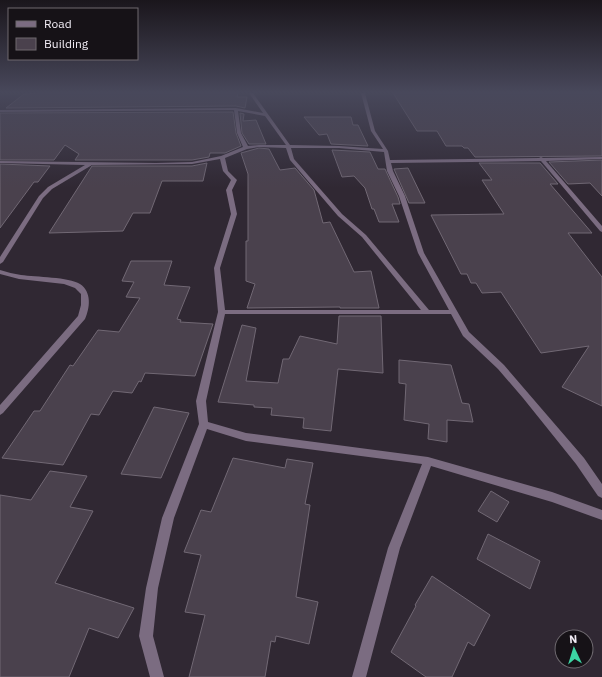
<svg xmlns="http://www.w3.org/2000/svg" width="602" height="677" font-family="'IBM Plex Sans',sans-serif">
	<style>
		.building { fill: #4a414d; stroke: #716874 }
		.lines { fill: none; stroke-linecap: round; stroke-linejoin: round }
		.street { fill: #7b6c81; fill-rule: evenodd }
	</style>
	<rect width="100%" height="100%" fill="#302833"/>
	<g class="building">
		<polygon points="38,93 238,93 237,97 247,97 245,108 236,106 6,108 24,94"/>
		<polygon points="393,93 602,93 602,156 475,157 468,148 464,148 462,146 446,146 437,131 417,131"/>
		<polygon points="233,112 236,133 241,146 225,153 210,153 209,157 192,160 75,160 79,154 65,145 54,160 0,160 0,113"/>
		<polygon points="240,113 244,114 243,121 256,120 266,144 249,144 242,133"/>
		<polygon points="304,117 351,117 353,125 358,125 368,146 331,144 327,134 319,135"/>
		<polygon points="259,148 269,149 280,170 295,168 314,190 323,223 330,222 354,272 371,271 379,308 340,308 340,307 247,308 255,284 246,281 246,241 248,241 248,174 241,153"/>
		<polygon points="332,150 370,152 378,169 385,169 398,197 400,204 392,204 399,222 379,222 374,209 372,209 365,188 354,176 342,177"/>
		<polygon points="602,160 602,196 590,183 568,184 549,162"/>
		<polygon points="207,163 203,181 162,181 150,213 133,213 123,231 49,233 92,166 192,166"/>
		<polygon points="479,163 540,163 558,184 550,184 592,233 568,233 602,277 602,406 562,387 589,346 541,353 501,292 482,293 476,283 471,283 467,274 461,274 431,215 504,214 482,180 492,180"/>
		<polygon points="0,164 50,166 38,182 34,182 0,228"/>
		<polygon points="408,168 425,203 409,203 394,169"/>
		<polygon points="131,261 172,261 164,285 190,287 177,319 181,320 180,322 213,324 195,376 145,373 141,382 139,381 132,393 113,391 99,415 91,414 63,465 2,458 34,411 40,411 70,365 73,366 98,330 119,332 140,298 126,297 134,282 122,281"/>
		<polygon points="339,316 381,316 383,373 338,369 331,431 303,428 304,418 271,415 272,408 254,407 254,405 218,402 242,325 256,328 246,381 278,383 283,359 289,359 300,336 337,344"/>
		<polygon points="399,360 451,365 462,403 469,404 473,422 447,420 447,442 428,439 429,424 404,420 406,384 399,383"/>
		<polygon points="154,407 189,413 161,478 121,474"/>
		<polygon points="233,458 285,468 287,459 313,463 305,504 310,505 296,597 318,602 309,644 276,636 275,642 271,641 265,677 189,677 205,615 185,612 201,555 184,552 201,510 211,512"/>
		<polygon points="50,471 87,476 70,507 93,511 55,583 134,608 118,638 89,628 69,677 0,677 0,495 31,500"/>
		<polygon points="491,491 509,502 497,522 478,511"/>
		<polygon points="488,534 540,561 530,589 477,559"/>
		<polygon points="432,576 490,615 474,646 468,642 452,677 426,677 391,652 416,606 415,605"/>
	</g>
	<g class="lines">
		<g class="street">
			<path d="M249,93H253L290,145L339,146L383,149L371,131L361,93H365L375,131L388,151L390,160L539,158L541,157L543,158L602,157V159L546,161L602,226V232L600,231L541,161L391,163L393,171L405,196L424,253L469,332L504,365L584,458L602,484V498L598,496L576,464L523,398L498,369L463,336L451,314H225L206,401L208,422L246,433L428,457L552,492L602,510V520L552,502L431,466L400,548L366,677H352L388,548L422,464L246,441L207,429L174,518L158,588L153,636L164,677H150L139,636L146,588L162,518L199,424L196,401L218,312L214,268L231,214L226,190L231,180L223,171L220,159L192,164L92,165L52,189L43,198L3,262L0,264V257L39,196L48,187L85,165L0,163V161L156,163L192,162L221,156L243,147L237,133L234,110L0,112V110L236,108L263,113ZM238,111L265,116L286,145H259L248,146L241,133ZM259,147L286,148L290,160L338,216L362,237L421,310H225L220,268L237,214L232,190L237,180L228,171L225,158L247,149ZM291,148H339L384,152L387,171L399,196L418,253L449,310H429L366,235L342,214L294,159Z"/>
			<path d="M0,270C7,272 14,274 21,275C36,277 69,277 80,284C92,292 90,308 85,319L3,413L0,415V405L78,316L81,305V294L75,288L64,284L19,279L0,274Z"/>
		</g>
	</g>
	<linearGradient id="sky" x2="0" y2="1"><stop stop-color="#1a161c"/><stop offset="0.49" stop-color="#48485b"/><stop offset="1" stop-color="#48485b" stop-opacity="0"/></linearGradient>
	<rect width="602" height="188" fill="url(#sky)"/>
	<rect x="8" y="8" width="130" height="52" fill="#161217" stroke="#6e696f"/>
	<rect x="16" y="21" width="20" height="6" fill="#7b6c81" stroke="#6e696f"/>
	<text x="44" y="28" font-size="12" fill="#f1ecf4">Road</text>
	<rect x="16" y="38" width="20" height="12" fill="#4a414d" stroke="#6e696f"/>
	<text x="44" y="48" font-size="12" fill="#f1ecf4">Building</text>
	<g transform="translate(574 649) rotate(356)"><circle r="19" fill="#161217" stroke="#6e696f"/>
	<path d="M0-3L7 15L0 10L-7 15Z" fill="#3cd4a3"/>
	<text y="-6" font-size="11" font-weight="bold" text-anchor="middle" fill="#f1ecf4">N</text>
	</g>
</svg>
